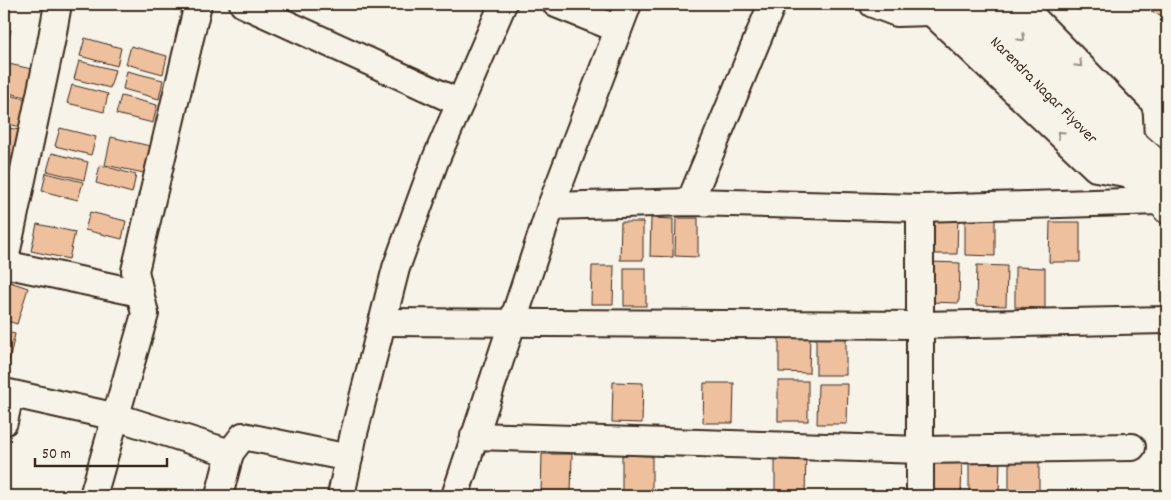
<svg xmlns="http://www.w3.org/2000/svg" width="1171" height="500" font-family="Dekko,sans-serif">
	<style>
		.building { fill: #eec09e; stroke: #3b2a1e }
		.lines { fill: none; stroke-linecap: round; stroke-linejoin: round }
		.minor-casing { stroke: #3b2a1e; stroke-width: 30 }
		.major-casing { stroke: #3b2a1e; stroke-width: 31 }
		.minor { stroke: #f7f3e8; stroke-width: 26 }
		.major { stroke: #f7f3e8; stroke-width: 28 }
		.oneway { stroke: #998e83 }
		.labels { text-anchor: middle; stroke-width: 4; stroke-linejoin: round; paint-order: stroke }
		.street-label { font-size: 16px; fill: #3b2a1e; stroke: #f7f3e8 }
	</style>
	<rect width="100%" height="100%" fill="#f7f3e8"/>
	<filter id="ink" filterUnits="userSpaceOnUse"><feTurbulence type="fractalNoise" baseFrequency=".02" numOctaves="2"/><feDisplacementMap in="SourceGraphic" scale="10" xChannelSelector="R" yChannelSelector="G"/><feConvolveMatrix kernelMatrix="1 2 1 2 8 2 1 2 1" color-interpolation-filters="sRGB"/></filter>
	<g filter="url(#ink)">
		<g class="building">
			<polygon points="1154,4 1167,4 1167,17 1151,12"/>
			<polygon points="4,28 11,30 5,57 4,57"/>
			<polygon points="85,38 121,48 117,66 80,56"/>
			<polygon points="131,46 167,56 163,74 126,64"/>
			<polygon points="79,61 115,70 110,88 74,79"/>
			<polygon points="4,63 41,71 35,99 4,92"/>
			<polygon points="127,71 163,80 159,99 123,89"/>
			<polygon points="72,85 108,94 104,112 67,103"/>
			<polygon points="4,94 31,100 25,128 4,123"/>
			<polygon points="121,96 157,105 153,123 116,114"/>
			<polygon points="4,127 24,131 18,159 4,156"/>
			<polygon points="60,128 96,137 91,155 55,146"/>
			<polygon points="111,137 150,146 144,173 105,165"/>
			<polygon points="52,153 88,162 84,180 47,171"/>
			<polygon points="100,165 136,175 132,193 96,183"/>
			<polygon points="46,173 83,182 78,200 42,191"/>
			<polygon points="90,212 126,221 122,239 85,230"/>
			<polygon points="928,214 958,214 957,254 927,254"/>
			<polygon points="965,215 995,216 995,256 965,255"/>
			<polygon points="651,218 673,219 673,257 650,256"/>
			<polygon points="676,218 698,218 698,257 675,256"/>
			<polygon points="621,222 643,222 643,260 620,260"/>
			<polygon points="1050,222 1080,222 1080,262 1049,262"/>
			<polygon points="37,224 75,232 69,259 31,251"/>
			<polygon points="930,262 960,263 959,303 929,302"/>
			<polygon points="977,265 1007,266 1006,306 976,305"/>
			<polygon points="592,266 614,266 613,304 591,304"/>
			<polygon points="1015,267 1045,268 1045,308 1015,307"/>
			<rect x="624" y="268" width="22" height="38"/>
			<polygon points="7,281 28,288 17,324 4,320 4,291"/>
			<polygon points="4,331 15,334 7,371 4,371"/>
			<polygon points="779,332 810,333 809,373 779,372"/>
			<rect x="816" y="335" width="30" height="40"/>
			<rect x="778" y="381" width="30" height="40"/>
			<polygon points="613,382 643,383 642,423 612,422"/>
			<polygon points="704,383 734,383 733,423 703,423"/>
			<polygon points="818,384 848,384 847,424 817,424"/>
			<polygon points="542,454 572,454 571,494 541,494"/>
			<polygon points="622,455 652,456 652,496 622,495"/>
			<polygon points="775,455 806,455 805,495 775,495"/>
			<polygon points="1009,456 1039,457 1039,496 1009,496"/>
			<polygon points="969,457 1000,457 999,496 969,496"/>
			<polygon points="931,458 962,458 961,496 931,496"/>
		</g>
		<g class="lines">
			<g class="minor-casing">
				<g id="minor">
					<polyline points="243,4 460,103"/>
					<polyline points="556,4 618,29"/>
					<polyline points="873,4 897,13 930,12"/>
					<polyline points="923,4 1096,168 1131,174"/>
					<polyline points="1020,4 1129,116 1130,141"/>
					<polyline points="690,202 772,4"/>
					<polyline points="551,206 628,4"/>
					<polyline points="920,208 920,496"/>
					<polyline points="4,264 51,43 58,4"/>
					<polyline points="4,264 140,293"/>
					<polyline points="382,322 920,325 1167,320"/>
					<polyline points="4,392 117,417 230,453 219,496"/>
					<polyline points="4,422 10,394"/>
					<polyline points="474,436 921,450 1132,447"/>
					<polyline points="230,453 243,436 349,458"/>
					<polyline points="93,496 145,314 135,271 198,4"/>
					<polyline points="341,496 354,433 396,268 435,161 503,4"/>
					<polyline points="455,496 551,206 690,202 920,208 1161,201"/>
				</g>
			</g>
			<g class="major-casing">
				<g id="major">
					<polyline points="960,4 1131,174 1161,201 1167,209"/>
					<polyline points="987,4 1115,127 1167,173"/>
				</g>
			</g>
			<use href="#minor" class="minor"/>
			<use href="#major" class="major"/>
		</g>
		<defs><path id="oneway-chevron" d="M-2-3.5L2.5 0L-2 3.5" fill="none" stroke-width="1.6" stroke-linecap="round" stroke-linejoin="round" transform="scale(1.25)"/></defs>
		<g class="oneway">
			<use href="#oneway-chevron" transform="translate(1022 38) rotate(44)"/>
			<use href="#oneway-chevron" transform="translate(1079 64) rotate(46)"/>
			<use href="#oneway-chevron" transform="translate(1060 134) rotate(-137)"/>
		</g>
	</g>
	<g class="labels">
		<g class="street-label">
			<text transform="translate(1045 89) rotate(45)" y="6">Narendra Nagar Flyover</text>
		</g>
	</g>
	<rect width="1171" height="500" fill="none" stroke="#f7f3e8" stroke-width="20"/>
	<rect x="10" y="10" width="1151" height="480" fill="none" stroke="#3b2a1e" stroke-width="2" filter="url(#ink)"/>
	<path d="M35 458v8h132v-8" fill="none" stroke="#3b2a1e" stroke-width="2.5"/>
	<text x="42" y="458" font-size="15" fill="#3b2a1e" stroke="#f7f3e8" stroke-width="4" paint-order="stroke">50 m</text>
</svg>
